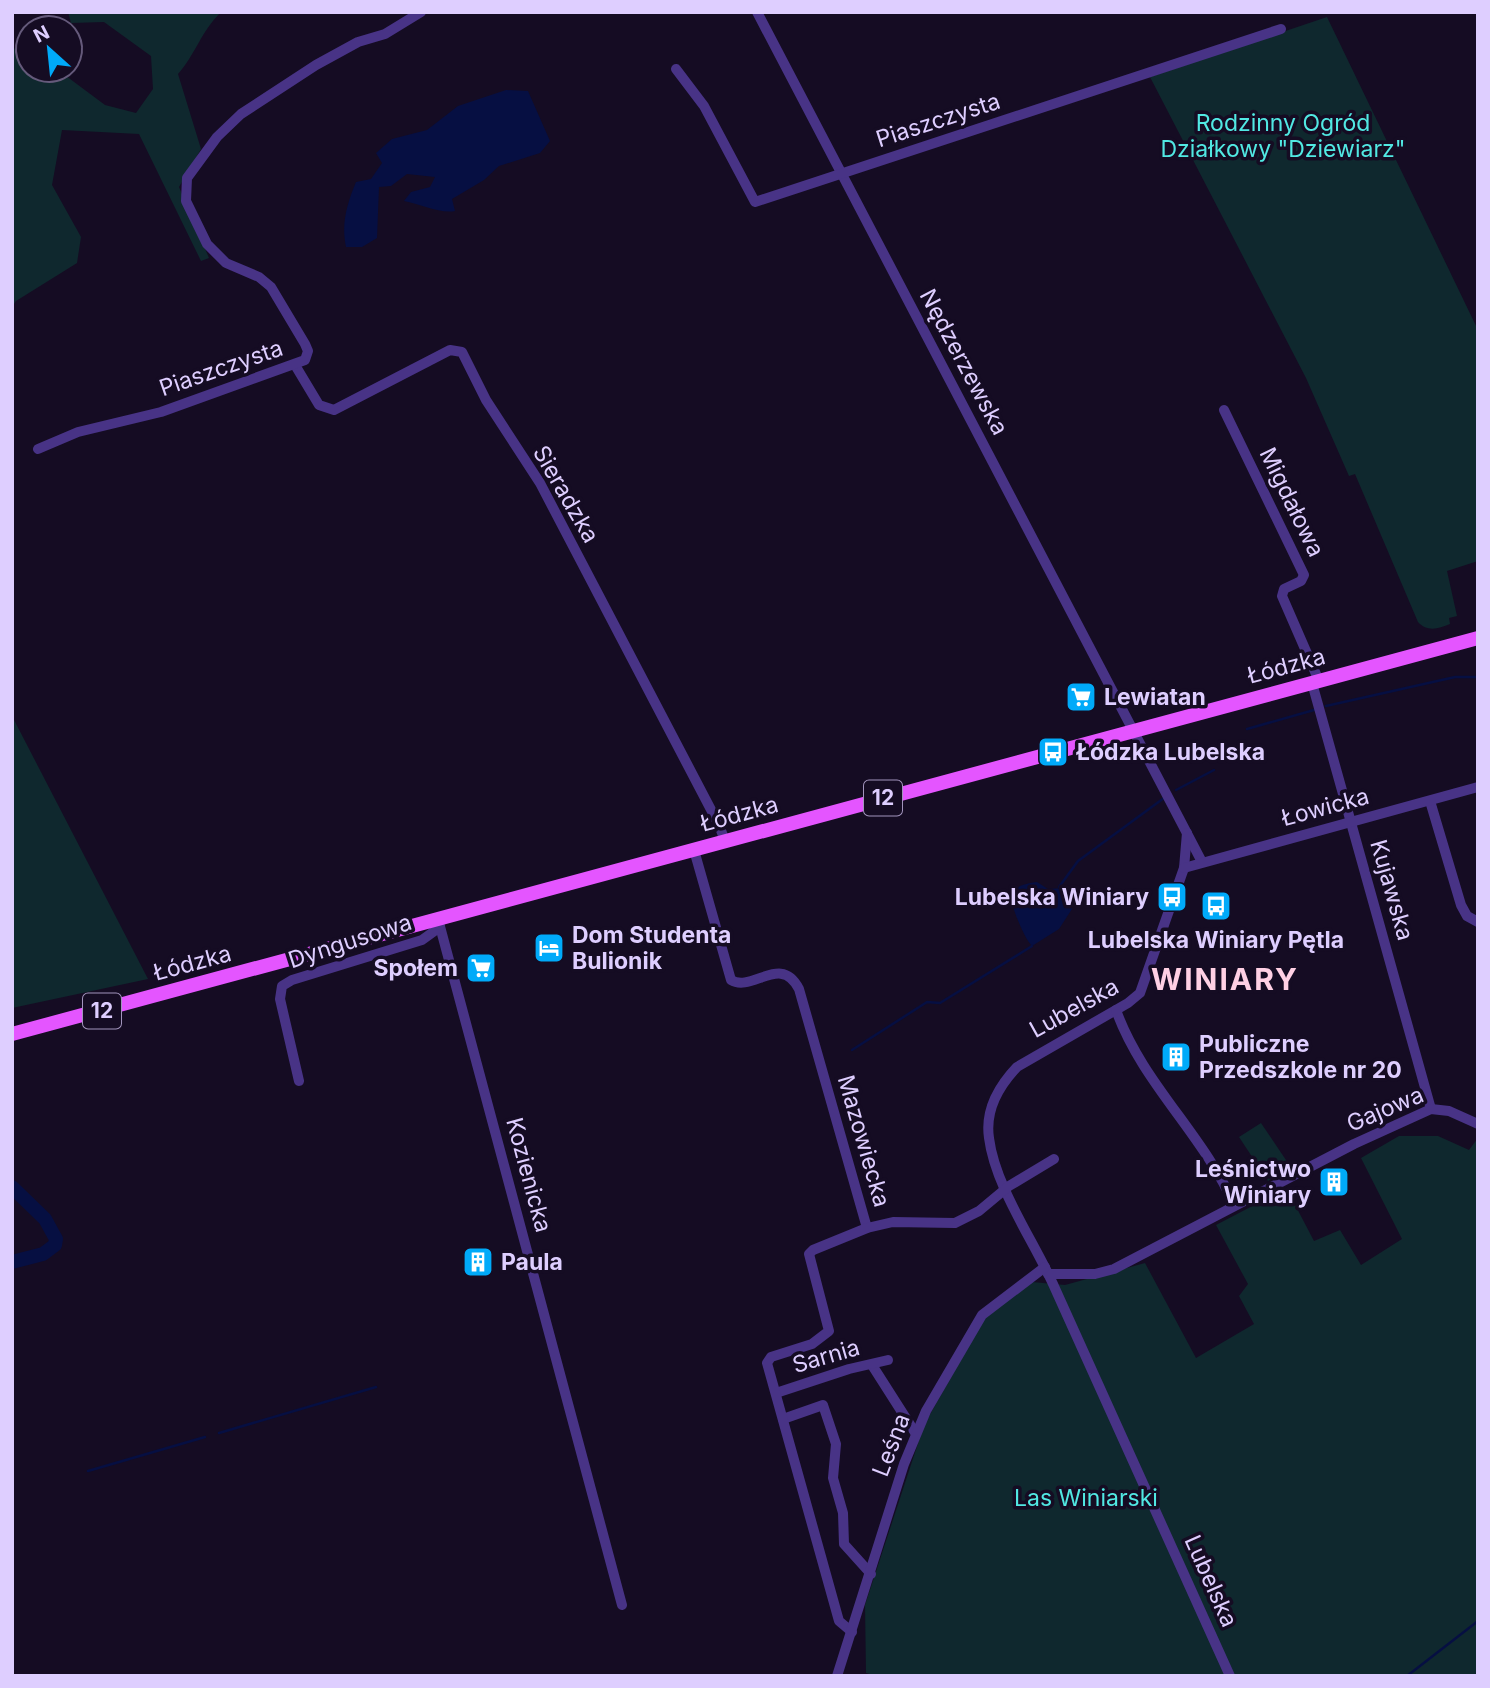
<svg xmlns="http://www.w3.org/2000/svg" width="1490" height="1688" font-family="Inter,sans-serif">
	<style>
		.green { fill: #0f282e }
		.water { fill: #060f42 }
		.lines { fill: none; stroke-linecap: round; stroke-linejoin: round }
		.stream { stroke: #060f42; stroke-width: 2.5 }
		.river { stroke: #060f42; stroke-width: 14 }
		.minor { stroke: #483386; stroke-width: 10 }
		.major { stroke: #e455ff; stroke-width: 14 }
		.labels { text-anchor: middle; stroke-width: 7; stroke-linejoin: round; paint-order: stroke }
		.shield { fill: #150c23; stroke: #a294bd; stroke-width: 2 }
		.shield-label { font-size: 21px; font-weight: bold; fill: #deceff }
		.street-label { font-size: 23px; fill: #deceff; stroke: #150c23 }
		.park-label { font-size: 23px; fill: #51e8e3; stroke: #150c23 }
		.poi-label { font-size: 23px; font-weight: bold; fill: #deceff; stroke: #150c23; text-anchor: start }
		.district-label { font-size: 30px; font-weight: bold; letter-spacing: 2px; fill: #ffd0e4; stroke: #150c23 }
	</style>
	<rect width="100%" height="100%" fill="#150c23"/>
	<g class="green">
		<path d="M68,12H221C200,33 197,52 178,74L201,149L179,187L209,258L201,261L139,134L62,130L52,185L81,237L77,263L16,301L12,307V51L18,45L28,51V70H58L105,105L136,113L153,89L151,56L104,22L71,23Z"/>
		<path d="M1327,17L1478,330V561L1447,571L1457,616L1449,618L1450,624C1438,629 1427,632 1418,622L1355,474L1349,476L1306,378L1150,77Z"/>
		<polygon points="12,716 148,979 12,1008"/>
		<polygon points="1261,1123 1290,1166 1268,1181 1239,1137"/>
		<polygon points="1399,1136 1438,1136 1469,1150 1478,1138 1478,1676 877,1676 866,1673 865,1605 924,1425 985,1317 1032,1282 1065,1285 1145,1263 1196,1358 1254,1324 1239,1296 1248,1284 1216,1225 1279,1192 1292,1199 1314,1241 1340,1230 1361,1265 1402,1239 1361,1158"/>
	</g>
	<g class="water">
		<path d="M506,90L528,91L550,141L540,153L499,166L484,180L452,199L455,211C441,214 420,204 404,201L411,192L430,187L435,177L407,174L391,186L379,187L377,238L362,247H346C341,223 347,204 356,182L371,179L382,163L376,153L392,139L427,130L458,106Z"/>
		<path d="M1037,882L1048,889L1065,888L1072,909L1059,929L1032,946C1025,940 1008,901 1012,893C1016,885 1029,883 1037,882Z"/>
	</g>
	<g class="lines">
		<g class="stream">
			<polyline points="1326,706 1455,677 1478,677"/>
			<polyline points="1247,729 1314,710"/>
			<polyline points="1176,790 1214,770"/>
			<polyline points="1059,887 1078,861 1164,798"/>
			<polyline points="852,1050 927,1002 940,1003 1032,946"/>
			<polyline points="219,1433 376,1387"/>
			<polyline points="88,1471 205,1437"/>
			<polyline points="1407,1676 1478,1621"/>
		</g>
		<polyline class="river" points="12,1187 45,1219 56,1239 55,1245 43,1254 12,1262"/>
		<g class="minor">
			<polyline points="757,12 1202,862"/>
			<polyline points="676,69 704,106 755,202 1281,29"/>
			<polyline points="295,365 319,405 334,410 450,350 462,352 486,400 540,483 719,825 725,841"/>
			<polyline points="1224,410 1304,575 1301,581 1284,589 1282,596 1319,681"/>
			<polyline points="38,449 78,432 161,412 305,360 308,351 305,344 271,287 259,277 226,263 207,244 186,201 187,178 217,137 241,114 316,65 358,42 385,34 421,12"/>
			<polyline points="1312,683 1431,1109"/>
			<polyline points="1430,801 1461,905 1467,916 1478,922"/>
			<path d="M1187,833L1184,868L1140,993L1128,1003L1017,1067C999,1086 985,1111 989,1138C995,1186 1033,1240 1053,1284C1112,1414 1171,1545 1230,1676"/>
			<path d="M694,850L731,980C752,993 781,953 799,989L867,1228"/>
			<polyline points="1184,868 1478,787"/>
			<polyline points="438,919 622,1605"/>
			<path d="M1116,1010C1142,1083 1204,1135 1234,1205"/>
			<polyline points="299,1081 280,999 282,986 292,980 422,940 440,927"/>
			<polyline points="1048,1274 1095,1274 1114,1269 1354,1144 1431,1109 1449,1111 1478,1124"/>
			<polyline points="872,1365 916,1434"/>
			<polyline points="776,1393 849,1369 888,1360"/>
			<polyline points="783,1419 823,1405 836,1444 833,1478 843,1513 844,1544 871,1574"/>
			<polyline points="852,1632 839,1621 767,1363 771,1357 812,1344 829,1331 809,1254 813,1250 867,1228 893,1222 955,1223 979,1211 1009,1186 1054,1159"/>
			<polyline points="837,1676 904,1464 926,1411 982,1315 1045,1267"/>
		</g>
		<polyline class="major" points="12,1034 1478,638"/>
	</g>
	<defs>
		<g id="supermarket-square" transform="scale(1.575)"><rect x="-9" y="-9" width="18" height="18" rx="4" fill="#00aaf9" stroke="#150c23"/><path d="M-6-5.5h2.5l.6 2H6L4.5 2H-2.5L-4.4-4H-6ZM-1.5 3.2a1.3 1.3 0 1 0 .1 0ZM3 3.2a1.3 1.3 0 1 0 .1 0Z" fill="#fff"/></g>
		<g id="bus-square" transform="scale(1.575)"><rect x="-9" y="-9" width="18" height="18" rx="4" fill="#00aaf9" stroke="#150c23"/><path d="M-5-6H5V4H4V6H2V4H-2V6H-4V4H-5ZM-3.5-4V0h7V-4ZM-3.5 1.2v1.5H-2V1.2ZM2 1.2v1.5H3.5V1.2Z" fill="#fff"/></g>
		<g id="hotel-square" transform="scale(1.575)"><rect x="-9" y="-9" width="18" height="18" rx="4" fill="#00aaf9" stroke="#150c23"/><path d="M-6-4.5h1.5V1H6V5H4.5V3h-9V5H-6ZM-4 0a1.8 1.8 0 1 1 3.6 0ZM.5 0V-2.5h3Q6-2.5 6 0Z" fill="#fff"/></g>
		<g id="building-square" transform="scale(1.575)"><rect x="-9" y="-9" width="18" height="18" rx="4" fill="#00aaf9" stroke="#150c23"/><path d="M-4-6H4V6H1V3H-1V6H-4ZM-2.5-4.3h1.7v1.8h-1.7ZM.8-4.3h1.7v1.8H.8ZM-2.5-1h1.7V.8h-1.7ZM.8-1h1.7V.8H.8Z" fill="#fff"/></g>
	</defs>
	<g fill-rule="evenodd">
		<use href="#supermarket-square" x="1081" y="697"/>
		<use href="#bus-square" x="1053" y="752"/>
		<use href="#bus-square" x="1172" y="897"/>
		<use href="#bus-square" x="1216" y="906"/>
		<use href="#hotel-square" x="549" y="948"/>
		<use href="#supermarket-square" x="481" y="968"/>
		<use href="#building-square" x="1176" y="1057"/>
		<use href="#building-square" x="1334" y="1182"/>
		<use href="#building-square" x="478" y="1262"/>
	</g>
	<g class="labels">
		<g class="shield">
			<rect x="864" y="780.5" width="38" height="35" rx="5"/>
			<rect x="83" y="993.5" width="38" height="35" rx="5"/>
		</g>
		<g class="shield-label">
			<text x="883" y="805">12</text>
			<text x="102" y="1018">12</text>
		</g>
		<g class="street-label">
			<text transform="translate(938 120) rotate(-18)" y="8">Piaszczysta</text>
			<text transform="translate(964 362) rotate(62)" y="8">Nędzerzewska</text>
			<text transform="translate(221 368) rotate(-19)" y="8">Piaszczysta</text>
			<text transform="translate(566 494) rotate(60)" y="8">Sieradzka</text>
			<text transform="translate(1292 502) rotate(64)" y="8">Migdałowa</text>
			<text transform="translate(1286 666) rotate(-15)" y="8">Łódzka</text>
			<text transform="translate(1325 807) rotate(-15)" y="8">Łowicka</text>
			<text transform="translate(739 814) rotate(-15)" y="8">Łódzka</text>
			<text transform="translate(1392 890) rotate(74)" y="8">Kujawska</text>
			<text transform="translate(350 941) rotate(-18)" y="8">Dyngusowa</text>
			<text transform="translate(192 963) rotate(-15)" y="8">Łódzka</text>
			<text transform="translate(1074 1008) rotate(-29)" y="8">Lubelska</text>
			<text transform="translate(1385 1109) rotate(-23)" y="8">Gajowa</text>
			<text transform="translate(864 1141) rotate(74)" y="8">Mazowiecka</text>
			<text transform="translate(529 1175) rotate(75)" y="8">Kozienicka</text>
			<text transform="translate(826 1356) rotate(-16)" y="8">Sarnia</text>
			<text transform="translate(891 1445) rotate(-69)" y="8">Leśna</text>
			<text transform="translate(1211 1581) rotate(66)" y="8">Lubelska</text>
		</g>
		<g class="park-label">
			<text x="1283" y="131">Rodzinny Ogród<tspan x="1283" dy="26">Działkowy "Dziewiarz"</tspan></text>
			<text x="1086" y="1506">Las Winiarski</text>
		</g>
		<g class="poi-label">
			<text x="1104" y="705">Lewiatan</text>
			<text x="1076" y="760">Łódzka Lubelska</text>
			<text x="1149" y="905" text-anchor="end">Lubelska Winiary</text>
			<text x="572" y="943">Dom Studenta<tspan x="572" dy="26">Bulionik</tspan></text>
			<text x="1216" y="948" text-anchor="middle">Lubelska Winiary Pętla</text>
			<text x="458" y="976" text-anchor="end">Społem</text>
			<text x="1199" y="1052">Publiczne<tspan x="1199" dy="26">Przedszkole nr 20</tspan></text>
			<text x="1311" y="1177" text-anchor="end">Leśnictwo<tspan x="1311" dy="26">Winiary</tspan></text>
			<text x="501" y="1270">Paula</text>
		</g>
		<g class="district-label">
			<text x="1225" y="990">WINIARY</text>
		</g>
	</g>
	<rect width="1490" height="1688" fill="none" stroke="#deceff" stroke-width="28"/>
	<g transform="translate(49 49) rotate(333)"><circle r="33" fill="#150c23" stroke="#655a7b" stroke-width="2"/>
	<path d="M0-5L12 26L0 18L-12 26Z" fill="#00aaf9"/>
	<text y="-10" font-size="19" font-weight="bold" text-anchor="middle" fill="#deceff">N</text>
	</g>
</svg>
